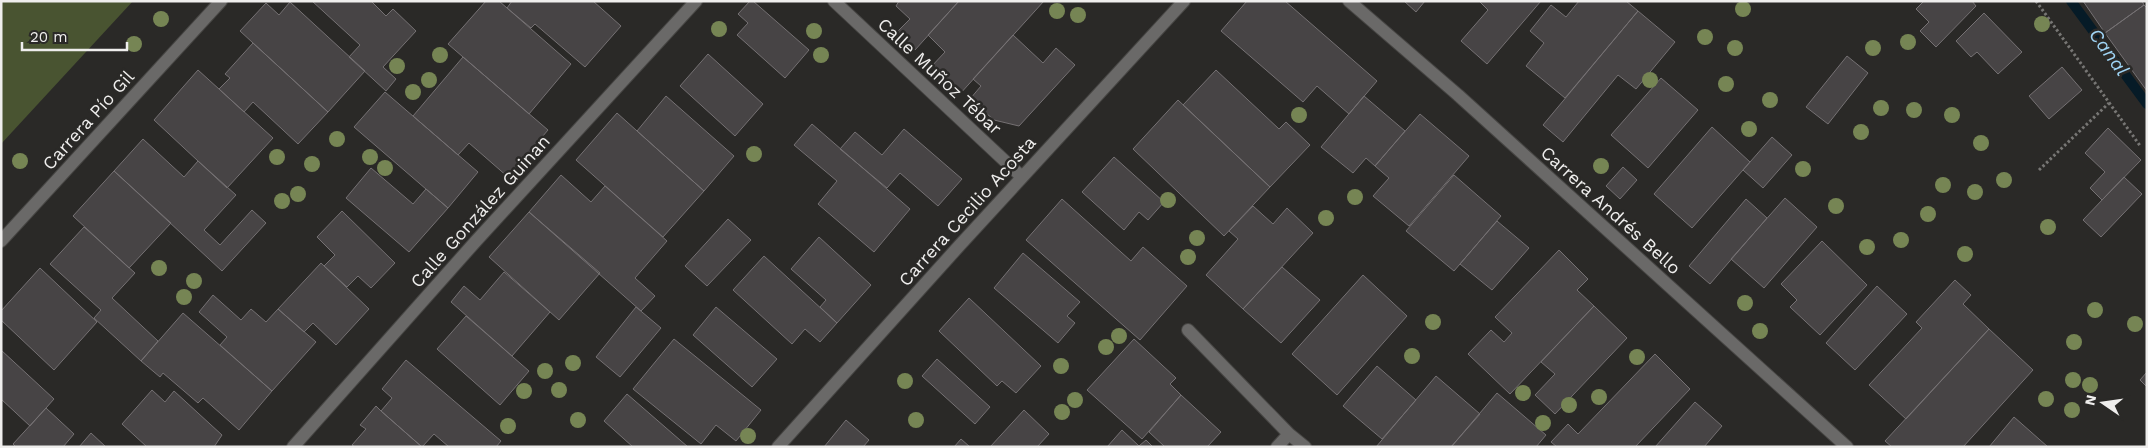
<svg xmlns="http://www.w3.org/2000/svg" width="2148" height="448" viewBox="0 0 2148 448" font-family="'Work Sans',sans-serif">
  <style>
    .green { fill: #495431 }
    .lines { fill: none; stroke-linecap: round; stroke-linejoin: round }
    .stream { stroke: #061b27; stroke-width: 10 }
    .building { fill: #474445; stroke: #757173 }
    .street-casing { stroke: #464543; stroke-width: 14 }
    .path { stroke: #777674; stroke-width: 3; stroke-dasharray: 2.5 2.5; stroke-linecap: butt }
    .street { stroke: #6a6968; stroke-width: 12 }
    .tree { fill: #768554 }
    .labels { text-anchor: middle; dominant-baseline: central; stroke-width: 5; stroke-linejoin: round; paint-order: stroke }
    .street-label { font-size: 18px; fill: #efeeed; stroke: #2a2927 }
    .water-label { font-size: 19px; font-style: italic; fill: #9fd4f5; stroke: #2a2927 }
  </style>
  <rect width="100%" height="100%" fill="#2a2927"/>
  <path class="green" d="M1,1H133L1,144Z"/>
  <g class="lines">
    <path class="stream" d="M2071,1L2147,104"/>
  </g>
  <path class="building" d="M312,1H371L386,16L393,9L416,31L383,67L396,79L386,91L349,57L360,45Z
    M486,1H499L571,64L529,114L448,44Z
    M512,1H593L621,26L585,67L535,24L531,28L507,8Z
    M750,1H753L809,50L785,78L737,35L748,23L738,14Z
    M899,1H959L915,50L896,33L910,19L896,6Z
    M959,1H1044L959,95L930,68L945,52L928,35Z
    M1247,1H1285L1377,81L1349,114L1317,86L1303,102L1221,31Z
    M1404,1H1425L1416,12Z
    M1479,1H1541L1487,64L1461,41L1488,10Z
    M1579,1H1626L1638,11L1565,98L1526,66L1544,43L1530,31L1551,5L1566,17Z
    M1924,1H1972L1976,6L1936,47L1920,31L1929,22L1916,9Z
    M2083,1H2142L2144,5L2105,33Z
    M290,2L365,71L328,112L240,31L266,3L279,15Z
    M2144,5L2147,8V91L2105,33Z
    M1638,11L1675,42L1636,89L1618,75L1563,142L1543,125Z
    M1984,13L2022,52L1998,74L1977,52L1971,57L1956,41Z
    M1013,35L1043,63L1056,48L1075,65L1019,126L994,120L970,99L981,86L973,79Z
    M253,43L328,112L298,144L253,102L244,112L219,89L230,78L225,74Z
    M708,54L763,104L735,136L680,86Z
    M1847,56L1868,73L1828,124L1806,107Z
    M463,57L548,130L508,177L469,143L458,155L413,116Z
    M2062,67L2082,90L2049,119L2029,96Z
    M198,70L273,138L227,188L154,120Z
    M1216,70L1279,129L1286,122L1310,145L1270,187L1183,105Z
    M1661,78L1698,110L1648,168L1611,135Z
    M385,92L478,172L448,208L354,127Z
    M666,96L734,156L704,191L637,131Z
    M1364,96L1405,131L1375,166L1366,158L1353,173L1321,147Z
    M1178,100L1270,187L1224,236L1133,149Z
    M617,113L704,191L663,237L576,160Z
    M1420,114L1469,156L1409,226L1373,196L1389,178L1375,166Z
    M812,124L910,209L874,252L818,204L837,181L794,145Z
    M1712,127L1750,162L1692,228L1654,194Z
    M2108,128L2141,160L2102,200L2090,188L2105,172L2085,153Z
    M904,129L962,179L938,206L900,173L887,188L840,149L855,132L882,155Z
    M1772,137L1792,155L1763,188L1743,170Z
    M143,139L184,177L198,161L236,195L204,230L220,245L252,210L266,223L222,271L114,171Z
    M1114,157L1164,202L1148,220L1139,212L1124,230L1082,192Z
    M1623,167L1637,180L1620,199L1606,186Z
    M371,168L413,204L426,189L448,208L409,252L346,198Z
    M114,171L171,223L129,268L73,216Z
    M561,175L591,202L605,186L667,241L635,278L655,296L641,311L529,212Z
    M1454,175L1501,216L1454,271L1406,231Z
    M2124,177L2142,194L2101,237L2083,220Z
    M1785,198L1817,227L1764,288L1731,259Z
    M1062,199L1131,261L1143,247L1187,286L1140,340L1026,240Z
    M1746,199L1767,218L1710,284L1689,266Z
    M1253,206L1273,224L1287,208L1313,233L1243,309L1206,275L1238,239L1229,231Z
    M342,211L395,263L371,288L358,276L347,287L324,266L335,255L317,237Z
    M529,212L600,273L559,320L489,257Z
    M728,219L751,240L707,286L685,266Z
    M1497,221L1529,248L1492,290L1460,264Z
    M84,227L135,273L112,298L158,341L141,361L94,318L101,310L50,264Z
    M819,237L871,285L837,323L820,307L826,300L791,269Z
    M1822,241L1867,285L1820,335L1790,307L1797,300L1781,284Z
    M1559,250L1588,279L1577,290L1594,306L1510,394L1468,354L1491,330L1504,342L1512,333L1495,317Z
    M1023,253L1080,302L1067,316L1075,323L1058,343L994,288Z
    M764,256L837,323L820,342L805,329L792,344L733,290Z
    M321,263L369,309L336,345L313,323L304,332L278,309Z
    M1282,267L1320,300L1281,343L1243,309Z
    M40,268L97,322L54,370L1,320V311Z
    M504,272L550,312L512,356L451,302L464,286L480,300Z
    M1363,275L1407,316L1337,395L1292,354Z
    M1955,280L1971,295L1963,304L1989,329L1906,419L1869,385L1922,328L1916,322Z
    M1877,286L1907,314L1855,370L1826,343Z
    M213,295L241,320L251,309L266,322L278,309L316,342L272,391L220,345L227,337L199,312Z
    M969,298L1041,366L1016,393L1002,381L997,386L939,331Z
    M1594,306L1627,338L1555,414L1535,395L1555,374L1541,362Z
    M636,307L661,328L620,377L596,357Z
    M716,307L777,359L752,387L693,335Z
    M183,313L272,391L239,430L203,398L198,403L163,373L160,377L141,361Z
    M466,316L529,371L500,405L437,349Z
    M1989,329L2033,370L1963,447H1892L1885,441Z
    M674,339L761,410L736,441L716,425L701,444L633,389Z
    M1134,339L1176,378L1170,384L1181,395L1142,439L1087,390Z
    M1,350L54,399L30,426L1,399Z
    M1655,354L1690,389L1635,447H1557L1551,442L1568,424L1578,434Z
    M937,359L990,407L975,424L922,376Z
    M406,360L501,441L496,447H449L434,434L422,447L381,411L392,398L382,389Z
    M1377,366L1416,400L1382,439L1343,406Z
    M2147,372V387L2140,380Z
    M1436,376L1480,414L1451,447H1376Z
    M152,390L165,402L174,391L222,435L214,447H147L122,424Z
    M1497,393L1546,435L1536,447H1451Z
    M627,394L688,447H633L604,421Z
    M1181,395L1221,432L1207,447H1165L1149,432Z
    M1695,402L1722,426L1704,447H1655Z
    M376,406L381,411L422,447H355L352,445L366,429L360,425Z
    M46,408L74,434L63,447H16L13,444Z
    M1024,410L1049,434L1037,447H990Z
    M2014,417L2048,447H1989Z
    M846,420L869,440L863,447H824Z
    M1122,430L1139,446L1146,440L1153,447H1107Z
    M91,433L106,447H79Z
    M961,439L970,447H954Z"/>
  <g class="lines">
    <g class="street-casing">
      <path id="street" d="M834,1L1022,177
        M1349,1L1458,95L1847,447
        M1,241L221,1
        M1188,330L1289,434L1305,447
        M293,447L476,241L696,1
        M778,447L959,246L1184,1
        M1277,447L1289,434"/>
    </g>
    <path class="path" d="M2036,1L2141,147
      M2039,170L2109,103"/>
    <use href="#street" class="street"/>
  </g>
  <g class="tree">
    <circle cx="1743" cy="9" r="8"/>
    <circle cx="1057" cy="11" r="8"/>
    <circle cx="1078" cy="15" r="8"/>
    <circle cx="161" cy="19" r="8"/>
    <circle cx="2042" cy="24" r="8"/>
    <circle cx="719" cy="29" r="8"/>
    <circle cx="814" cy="31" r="8"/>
    <circle cx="1705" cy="37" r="8"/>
    <circle cx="1908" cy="42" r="8"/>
    <circle cx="134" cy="44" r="8"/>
    <circle cx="1735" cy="48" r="8"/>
    <circle cx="1873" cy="48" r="8"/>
    <circle cx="440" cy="55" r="8"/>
    <circle cx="821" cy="55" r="8"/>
    <circle cx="397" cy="66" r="8"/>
    <circle cx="429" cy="80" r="8"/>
    <circle cx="1650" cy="80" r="8"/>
    <circle cx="1726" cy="84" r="8"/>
    <circle cx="413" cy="92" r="8"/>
    <circle cx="1770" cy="100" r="8"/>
    <circle cx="1881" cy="108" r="8"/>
    <circle cx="1914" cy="110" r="8"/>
    <circle cx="1299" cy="115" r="8"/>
    <circle cx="1952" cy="115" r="8"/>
    <circle cx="1749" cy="129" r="8"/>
    <circle cx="1861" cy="132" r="8"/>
    <circle cx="337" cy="139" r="8"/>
    <circle cx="1981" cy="143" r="8"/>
    <circle cx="754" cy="154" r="8"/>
    <circle cx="277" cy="157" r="8"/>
    <circle cx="370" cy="157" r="8"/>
    <circle cx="20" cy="161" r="8"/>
    <circle cx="312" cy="164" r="8"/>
    <circle cx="1601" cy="166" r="8"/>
    <circle cx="385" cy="168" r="8"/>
    <circle cx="1803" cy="169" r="8"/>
    <circle cx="2004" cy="180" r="8"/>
    <circle cx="1943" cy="185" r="8"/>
    <circle cx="1975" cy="192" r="8"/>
    <circle cx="298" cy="194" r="8"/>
    <circle cx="1355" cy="197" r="8"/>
    <circle cx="1168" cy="200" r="8"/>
    <circle cx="282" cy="201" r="8"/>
    <circle cx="1836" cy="206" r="8"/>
    <circle cx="1928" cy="214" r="8"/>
    <circle cx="1326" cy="218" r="8"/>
    <circle cx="2048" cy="227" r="8"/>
    <circle cx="1197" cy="238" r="8"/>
    <circle cx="1901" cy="240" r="8"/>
    <circle cx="1867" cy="247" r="8"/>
    <circle cx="1965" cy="254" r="8"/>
    <circle cx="1188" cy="257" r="8"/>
    <circle cx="159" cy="268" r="8"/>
    <circle cx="194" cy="281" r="8"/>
    <circle cx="184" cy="297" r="8"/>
    <circle cx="1745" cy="303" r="8"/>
    <circle cx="2095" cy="310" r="8"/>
    <circle cx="1433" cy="322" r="8"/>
    <circle cx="2135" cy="324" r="8"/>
    <circle cx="1760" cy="331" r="8"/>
    <circle cx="1119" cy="336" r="8"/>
    <circle cx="2074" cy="342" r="8"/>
    <circle cx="1106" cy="347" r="8"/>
    <circle cx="1412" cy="356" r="8"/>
    <circle cx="1637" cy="357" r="8"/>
    <circle cx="573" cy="363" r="8"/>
    <circle cx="1061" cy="366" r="8"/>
    <circle cx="545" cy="371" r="8"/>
    <circle cx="2073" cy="380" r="8"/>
    <circle cx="905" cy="381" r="8"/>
    <circle cx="2090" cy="385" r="8"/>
    <circle cx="559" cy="390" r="8"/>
    <circle cx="524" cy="391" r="8"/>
    <circle cx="1523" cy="393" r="8"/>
    <circle cx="1599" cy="397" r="8"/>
    <circle cx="2046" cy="399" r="8"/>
    <circle cx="1075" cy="400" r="8"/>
    <circle cx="1569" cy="405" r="8"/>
    <circle cx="2072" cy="410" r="8"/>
    <circle cx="1062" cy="412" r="8"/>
    <circle cx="578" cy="420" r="8"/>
    <circle cx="916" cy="420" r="8"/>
    <circle cx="1543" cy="423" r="8"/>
    <circle cx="508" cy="426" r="8"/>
    <circle cx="748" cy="436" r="8"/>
  </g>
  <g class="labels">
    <g class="street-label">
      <text transform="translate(940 76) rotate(43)">Calle Muñoz Tébar</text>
      <text transform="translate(88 120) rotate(-48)">Carrera Pío Gil</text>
      <text transform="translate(1611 210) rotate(42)">Carrera Andrés Bello</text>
      <text transform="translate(480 211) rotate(-48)">Calle González Guinan</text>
      <text transform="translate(967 211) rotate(-48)">Carrera Cecilio Acosta</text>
    </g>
    <g class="water-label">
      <text transform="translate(2109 52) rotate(54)">Canal</text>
    </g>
  </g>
  <rect width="2148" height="448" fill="none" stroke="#efeeed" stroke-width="5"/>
  <g transform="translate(2103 403) rotate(283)" stroke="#2a2927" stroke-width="4" paint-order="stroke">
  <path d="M0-4L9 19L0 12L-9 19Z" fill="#efeeed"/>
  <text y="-8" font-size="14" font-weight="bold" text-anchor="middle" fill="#efeeed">N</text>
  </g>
  <path d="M22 42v8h105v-8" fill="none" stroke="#efeeed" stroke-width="2.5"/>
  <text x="30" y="42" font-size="15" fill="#efeeed" stroke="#2a2927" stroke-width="4" paint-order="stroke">20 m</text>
</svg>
